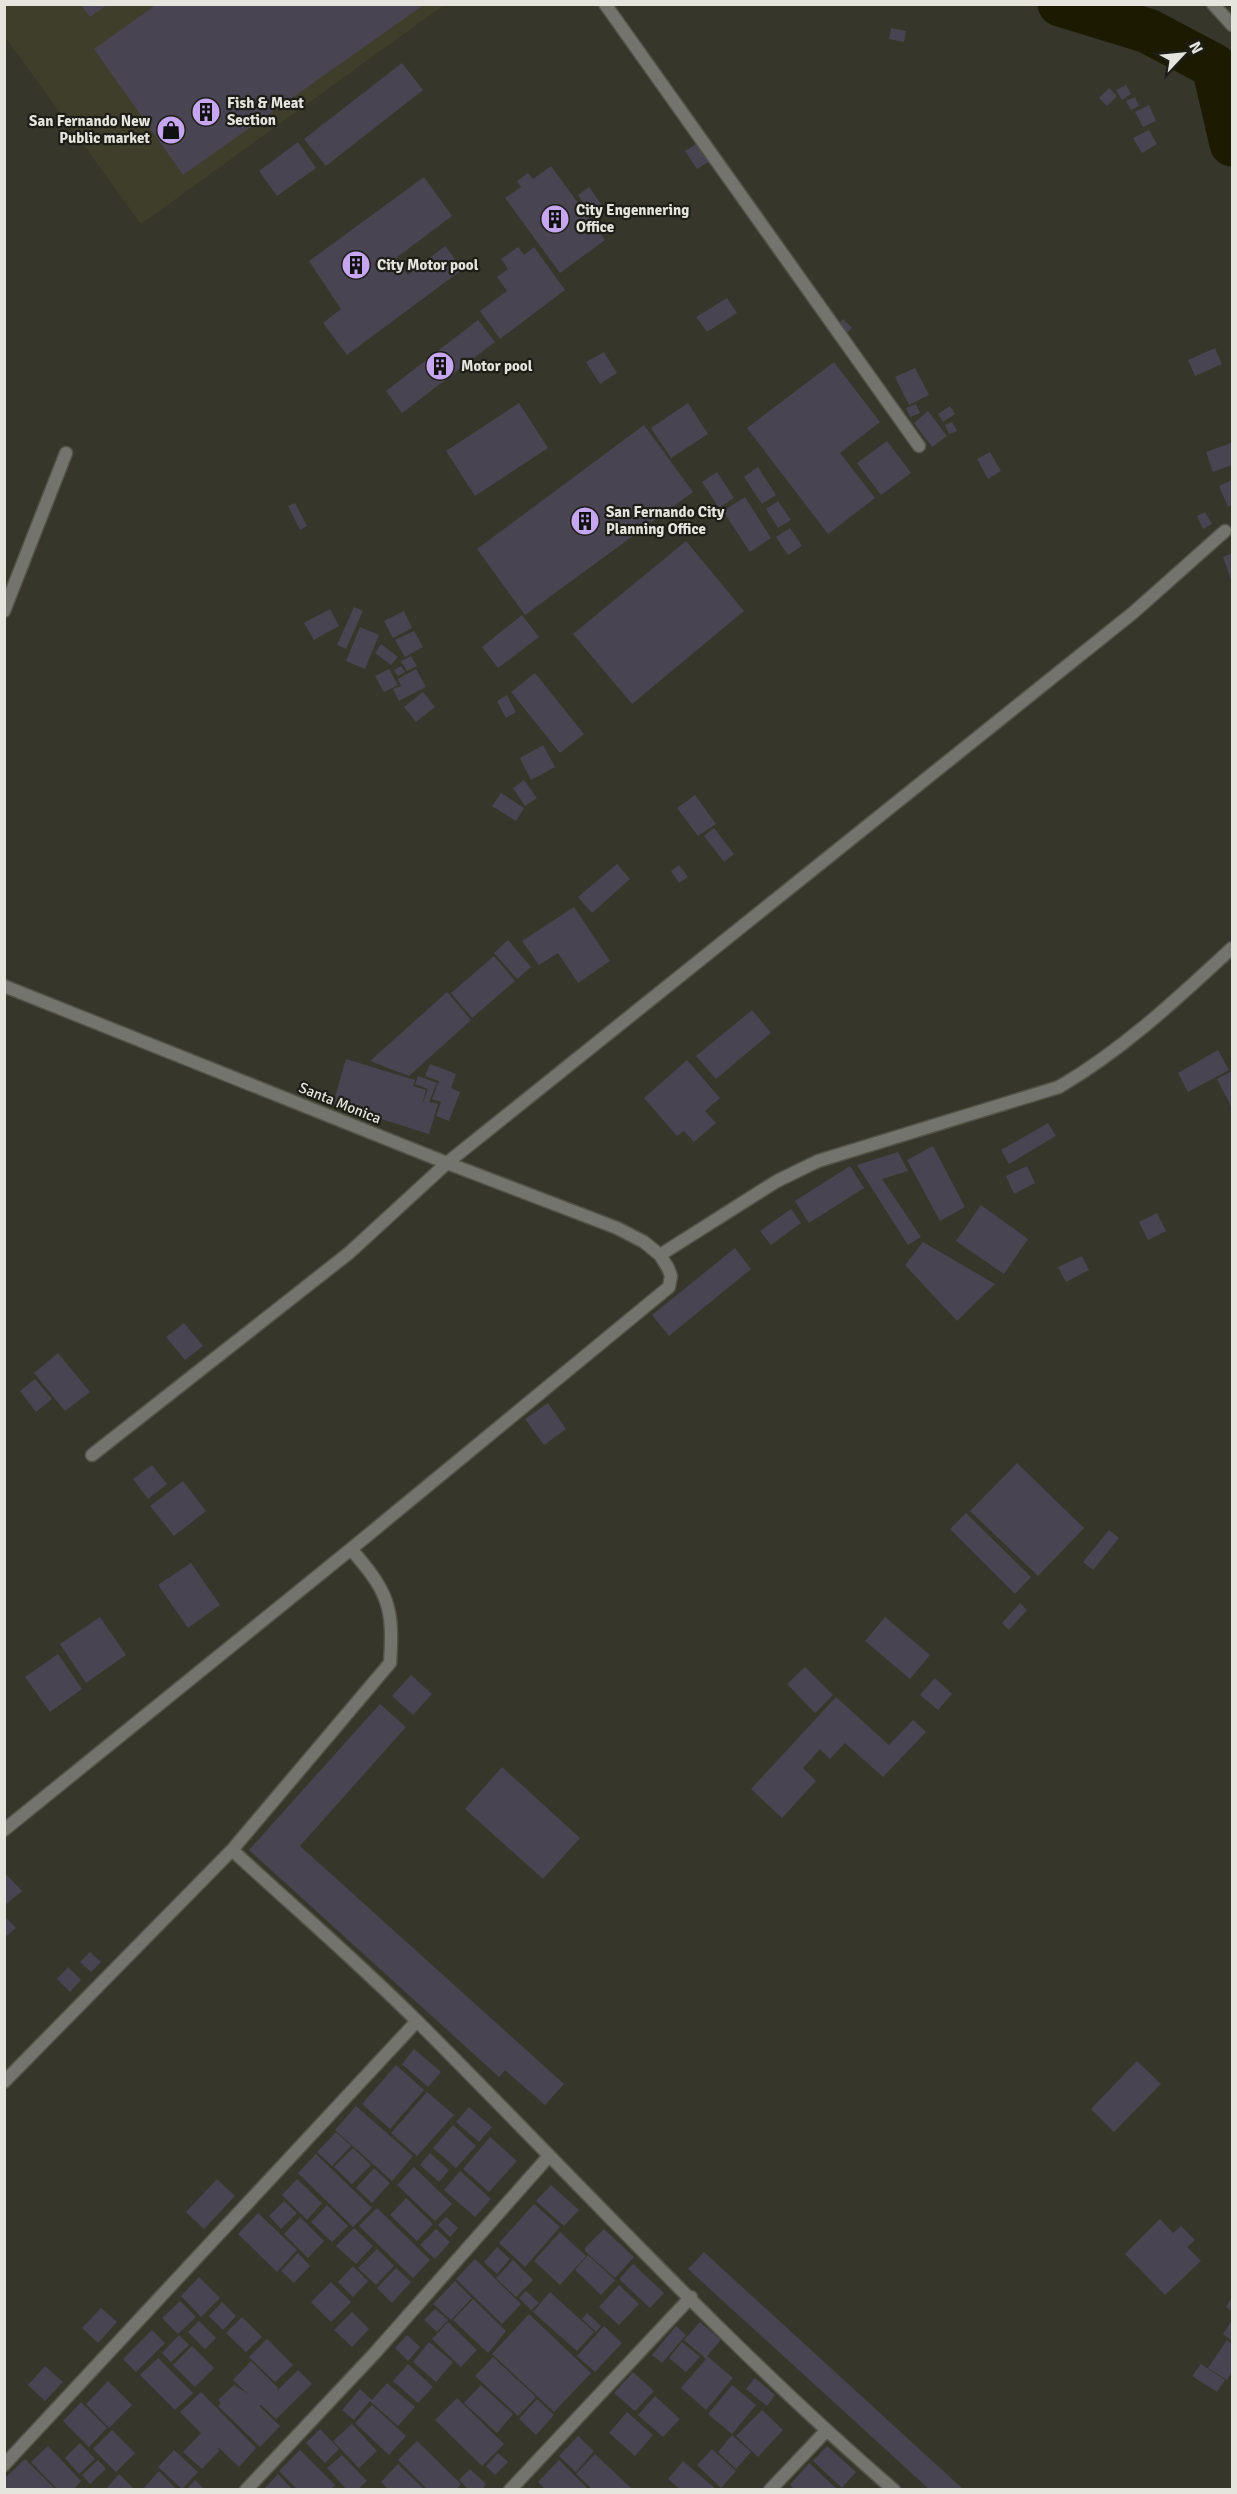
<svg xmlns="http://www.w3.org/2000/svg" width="1237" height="2494" viewBox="0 0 1237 2494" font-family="Signika,sans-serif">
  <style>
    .built { fill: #3e3e2a }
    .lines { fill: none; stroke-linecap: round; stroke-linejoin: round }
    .river { stroke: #1c1b02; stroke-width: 45 }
    .building { fill: #494451 }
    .street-casing { stroke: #525347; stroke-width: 15 }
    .street { stroke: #74746e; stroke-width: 12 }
    .labels { text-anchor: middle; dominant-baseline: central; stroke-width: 4.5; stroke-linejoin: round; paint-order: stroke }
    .poi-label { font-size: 15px; font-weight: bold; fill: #e5e5dd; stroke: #1d1e18; text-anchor: start }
    .street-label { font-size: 15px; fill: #e5e5dd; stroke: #1d1e18 }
  </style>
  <rect width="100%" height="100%" fill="#36372a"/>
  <path class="built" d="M4,5H444L141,224L5,37Z"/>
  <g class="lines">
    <path class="river" d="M1060,4L1148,31L1214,66L1232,144"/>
  </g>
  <path class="building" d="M157,4H425L183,175L94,49Z
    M81,5H107L90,17Z
    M891,28L906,31L904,42L889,39Z
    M402,63L423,90L326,166L304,139Z
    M1126,85L1131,94L1122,100L1116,90Z
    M1109,88L1117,96L1107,106L1099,98Z
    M1135,97L1139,106L1131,110L1126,101Z
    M1149,105L1156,121L1143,127L1135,112Z
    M1149,130L1157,144L1142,153L1133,138Z
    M298,142L316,168L277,196L259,171Z
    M698,143L710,161L697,169L685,151Z
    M551,166L605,240L560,273L505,198L521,187L517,181L528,173L533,179Z
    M424,177L452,216L396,258L408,275L445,246L463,269L347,355L323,323L341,309L309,261Z
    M589,187L604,208L592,216L578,195Z
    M518,247L524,255L534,247L565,290L500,339L480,311L507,291L497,277L508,269L501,259Z
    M727,298L737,313L707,332L696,317Z
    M843,319L852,328L846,334L838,324Z
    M478,320L495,342L402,413L386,391Z
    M1215,348L1222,364L1195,376L1188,360Z
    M604,352L617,373L600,384L586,362Z
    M834,362L880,422L840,453L875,498L828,534L747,428Z
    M915,368L929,395L909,405L895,377Z
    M519,403L548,448L475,496L446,451Z
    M688,403L708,434L671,458L651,428Z
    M916,404L920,413L910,417L906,408Z
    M950,406L955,414L943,422L938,414Z
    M928,411L947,436L932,447L914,423Z
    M952,422L957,431L949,434L945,425Z
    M644,425L693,492L525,615L477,549Z
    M887,441L911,473L881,495L857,463Z
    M1231,443L1232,465L1213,472L1206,452Z
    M990,452L1001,471L988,479L977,459Z
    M758,467L776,495L762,504L744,477Z
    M717,472L734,498L719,508L702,482Z
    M1232,480V505L1228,507L1219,486Z
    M745,497L771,538L750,552L723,511Z
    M778,501L791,520L778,528L766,509Z
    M295,503L307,526L300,530L288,506Z
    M1205,512L1212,524L1203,529L1197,516Z
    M790,528L802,546L788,555L776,537Z
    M686,541L744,611L632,704L573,634Z
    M1232,553V582L1223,557Z
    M354,607L363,611L346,649L337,645Z
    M330,609L339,626L314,640L304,623Z
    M404,611L412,628L393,638L384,621Z
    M522,615L539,637L498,668L482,647Z
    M360,627L379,635L365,669L346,661Z
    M414,631L423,647L405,657L395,640Z
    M381,644L398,657L391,665L375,653Z
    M411,656L417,666L407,671L401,661Z
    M401,666L405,672L398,676L394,670Z
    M389,669L398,685L384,692L375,676Z
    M416,669L426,687L399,701L393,689L401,686L398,679Z
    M535,673L584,734L560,753L511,692Z
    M423,692L435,707L416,722L404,707Z
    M507,695L516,712L506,718L497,701Z
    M543,745L555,767L531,780L520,758Z
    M524,780L537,798L525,806L513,788Z
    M501,793L524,808L516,821L492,806Z
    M695,795L716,824L698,836L677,808Z
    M714,828L734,854L724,862L704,836Z
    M617,864L630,879L592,913L578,897Z
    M679,865L688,877L679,883L671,871Z
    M574,907L610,961L578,983L558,953L539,965L522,941Z
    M508,940L531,967L517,979L494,953Z
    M494,956L515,981L472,1018L451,993Z
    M447,992L471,1020L409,1076L370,1061Z
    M752,1010L771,1033L716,1079L696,1056Z
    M1218,1050L1229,1070L1188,1092L1178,1073Z
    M346,1059L415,1080L413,1086L426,1090L422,1105L428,1089L415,1084L418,1076L437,1083L429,1102L438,1104L429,1134L333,1104Z
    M687,1060L720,1098L705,1111L716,1123L694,1142L684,1131L677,1136L644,1098Z
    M430,1064L456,1074L451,1088L460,1092L449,1121L436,1116L441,1102L432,1099L439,1081L425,1076Z
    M1232,1071V1108L1217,1079Z
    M1048,1123L1056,1136L1009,1164L1001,1150Z
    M933,1146L965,1207L940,1221L907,1160Z
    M898,1152L908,1171L882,1179L921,1237L908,1245L857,1165Z
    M850,1166L864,1188L809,1223L795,1201Z
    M1027,1166L1035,1183L1014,1194L1006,1176Z
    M981,1205L1028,1239L1004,1274L956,1241Z
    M791,1209L801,1223L771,1245L760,1231Z
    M1157,1213L1166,1231L1148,1240L1139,1222Z
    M923,1242L995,1284L957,1321L905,1265Z
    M735,1248L751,1269L669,1336L652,1315Z
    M1082,1256L1089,1270L1066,1282L1058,1267Z
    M184,1323L203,1346L185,1360L166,1337Z
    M58,1353L90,1392L65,1411L34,1373Z
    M35,1379L52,1399L36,1412L20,1391Z
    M548,1403L566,1429L544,1445L525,1419Z
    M1017,1463L1084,1528L1038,1576L970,1511Z
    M152,1465L167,1484L148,1499L133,1479Z
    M183,1481L206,1511L174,1536L150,1506Z
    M966,1513L1031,1577L1015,1594L950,1529Z
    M1109,1530L1119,1538L1093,1570L1083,1562Z
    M191,1563L220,1605L188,1628L158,1585Z
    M1020,1603L1027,1610L1009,1630L1002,1623Z
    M100,1617L126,1655L86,1683L60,1644Z
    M885,1617L930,1655L910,1679L865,1641Z
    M58,1654L82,1689L50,1712L25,1677Z
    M805,1667L833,1695L815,1713L787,1684Z
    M411,1675L432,1694L413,1715L392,1696Z
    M935,1678L952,1694L938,1710L920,1695Z
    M836,1697L889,1745L913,1720L926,1732L883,1777L845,1743L830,1759L820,1749L803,1768L816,1781L782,1818L751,1789Z
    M380,1704L406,1727L300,1846L564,2084L545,2105L505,2070L499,2077L249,1850Z
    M502,1767L580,1838L543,1879L465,1809Z
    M4,1872L22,1891L4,1906Z
    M4,1916L16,1928L4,1938Z
    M90,1952L101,1962L91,1972L80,1962Z
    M68,1967L81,1980L70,1992L57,1979Z
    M414,2049L441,2072L428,2087L402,2064Z
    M1137,2061L1161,2084L1114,2132L1091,2109Z
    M396,2065L424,2090L390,2129L362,2104Z
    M427,2092L454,2115L417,2156L391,2133Z
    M356,2106L413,2156L392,2181L335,2130Z
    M469,2107L492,2127L479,2142L456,2122Z
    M453,2125L476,2146L456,2168L433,2148Z
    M336,2132L351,2146L332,2166L317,2152Z
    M490,2137L517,2161L489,2192L463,2169Z
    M353,2148L371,2165L352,2184L334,2167Z
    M430,2153L449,2170L439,2182L420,2165Z
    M316,2154L372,2208L353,2227L298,2173Z
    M414,2167L452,2204L435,2221L397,2185Z
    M374,2168L390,2183L372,2203L356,2188Z
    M460,2171L491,2199L475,2217L444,2190Z
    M217,2179L235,2196L204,2229L186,2212Z
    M297,2179L322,2203L307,2220L282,2195Z
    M551,2185L579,2210L564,2226L536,2201Z
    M406,2198L433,2224L417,2241L390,2215Z
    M284,2201L297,2213L281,2229L269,2216Z
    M534,2204L560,2227L525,2267L499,2243Z
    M327,2205L348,2226L332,2242L311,2222Z
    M377,2208L430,2260L413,2278L359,2226Z
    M258,2213L297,2250L277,2272L238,2234Z
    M300,2217L324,2241L308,2258L284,2234Z
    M446,2217L458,2228L450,2237L438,2225Z
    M1160,2219L1173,2233L1181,2226L1195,2240L1187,2247L1201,2261L1165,2295L1125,2254Z
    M354,2228L373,2246L356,2264L336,2246Z
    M436,2229L450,2242L435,2259L420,2245Z
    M604,2229L634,2257L615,2278L585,2251V2248Z
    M560,2232L586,2256L560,2285L534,2261Z
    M497,2247L510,2259L497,2274L484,2262Z
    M377,2249L394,2266L376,2285L358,2268Z
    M704,2252L964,2490H930L688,2269Z
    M298,2253L310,2266L294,2283L281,2271Z
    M588,2255L615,2280L601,2295L575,2270Z
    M475,2259L521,2304L502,2324L456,2279Z
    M513,2260L533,2280L516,2297L496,2278Z
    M633,2264L664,2293L650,2308L619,2279Z
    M353,2266L368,2281L353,2297L338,2282Z
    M396,2268L411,2282L392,2303L377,2288Z
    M199,2277L220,2298L201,2317L181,2296Z
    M455,2281L472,2298L451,2320L433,2304Z
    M331,2282L351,2302L331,2322L311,2302Z
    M619,2285L639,2304L619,2325L599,2307Z
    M526,2291L539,2303L531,2310L519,2298Z
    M550,2292L594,2332L577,2351L533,2312Z
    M1232,2297V2311L1226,2307Z
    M473,2299L506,2331L488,2353L453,2320Z
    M180,2301L196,2317L178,2334L162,2318Z
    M222,2302L236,2316L223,2330L209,2316Z
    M101,2308L117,2322L98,2343L82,2328Z
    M435,2309L448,2320L437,2332L424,2320Z
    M352,2312L369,2329L352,2347L334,2330Z
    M587,2313L601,2326L596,2332L582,2319Z
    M529,2314L591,2373L554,2412L492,2354Z
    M242,2317L262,2337L246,2352L226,2333Z
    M1232,2320V2341L1223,2334Z
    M199,2321L216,2338L205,2349L188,2332Z
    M448,2322L477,2350L461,2367L432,2339Z
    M700,2322L721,2340L707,2356L733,2378L706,2410L681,2388L706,2359L684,2340Z
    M604,2326L622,2343L595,2372L577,2356Z
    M676,2326L686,2335L662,2363L652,2355Z
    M152,2330L165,2343L136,2372L123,2359Z
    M179,2335L189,2345L171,2362L162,2353Z
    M407,2335L420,2347L408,2361L395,2348Z
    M267,2339L293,2365L275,2382L249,2357Z
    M1227,2340L1232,2344V2371L1227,2380L1208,2368Z
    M429,2342L453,2362L436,2382L413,2362Z
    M682,2342L700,2357L686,2372L669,2358Z
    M192,2346L214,2368L195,2387L173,2365Z
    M493,2357L536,2397L518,2416L475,2376Z
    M158,2358L193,2393L175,2410L140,2375Z
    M251,2361L278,2388L277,2391L298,2370L312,2384L276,2419L261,2405L259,2406L280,2426L260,2447L218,2406L221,2403L218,2400L234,2385L248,2394L233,2380Z
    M408,2364L433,2387L418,2403L393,2381Z
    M1201,2364L1225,2380L1217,2392L1192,2376Z
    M45,2366L63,2382L45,2401L28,2385Z
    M633,2372L654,2391L635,2411L614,2393Z
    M755,2378L775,2395L767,2406L746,2389Z
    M108,2381L132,2405L109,2428L86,2404Z
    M387,2383L415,2407L398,2426L370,2401L354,2420L342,2410L360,2389L372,2400Z
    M481,2385L513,2414L497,2433L464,2403Z
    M732,2385L756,2405L732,2434L708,2414Z
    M201,2392L256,2448L239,2467L218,2447L219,2451L202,2469L183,2452L201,2433L180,2412Z
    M655,2396L680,2419L663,2437L638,2415Z
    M457,2398L504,2444L482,2466L435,2420Z
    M537,2399L554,2415L536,2435L519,2419Z
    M81,2402L107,2428L89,2447L63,2421Z
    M372,2405L406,2436L389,2455L355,2423Z
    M762,2410L783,2430L758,2457L736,2436Z
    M627,2412L653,2435L635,2456L609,2433Z
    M352,2424L377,2451L359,2468L333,2441Z
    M320,2429L339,2449L325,2463L306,2443Z
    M112,2430L135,2453L116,2472L93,2449Z
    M732,2435L751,2452L736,2469L718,2452Z
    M578,2436L594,2451L576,2472L559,2456Z
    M417,2441L461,2484L456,2490H428L398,2460Z
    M80,2443L95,2459L79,2474L65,2458Z
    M48,2446L81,2481L73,2490H58L31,2462Z
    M827,2446L856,2472L842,2488L813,2461Z
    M712,2449L736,2471L721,2488L697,2465Z
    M174,2450L198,2472L182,2489L158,2467Z
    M300,2450L335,2485L330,2490H298L279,2471Z
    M498,2453L508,2462L495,2475L486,2466Z
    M595,2454L631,2488L629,2490H593L576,2474Z
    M342,2455L367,2481L357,2490H347L327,2468Z
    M25,2459L56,2490H8L4,2486V2479Z
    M98,2460L106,2469L90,2484L82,2475Z
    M559,2460L589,2490H546L538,2482Z
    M683,2461L717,2490H681L668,2479Z
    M809,2463L838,2490H795L790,2485Z
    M398,2464L425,2490H389L381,2482Z
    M470,2469L486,2484L482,2490H469L459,2480Z
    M159,2471L177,2490H142Z
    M119,2474L135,2490H105Z
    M278,2474L293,2490H263Z
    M195,2480L205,2490H186Z"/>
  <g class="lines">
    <g class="street-casing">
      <path id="street" d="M605,4L919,446
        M1213,4L1232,25
        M4,611L66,453
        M4,986L447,1163L617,1228L644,1242L660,1255L668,1268L671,1276L669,1287L351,1549L4,1830
        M660,1255L777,1181L818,1161L1059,1087C1124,1049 1178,998 1232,948
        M92,1455L349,1253L447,1163L1134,612L1225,531
        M232,1850C295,1908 359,1963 419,2023C575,2179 726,2345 894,2490
        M4,2082L232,1850L390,1663C394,1606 388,1592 351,1549
        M4,2465L417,2021
        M246,2490L374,2354L549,2156
        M510,2490L691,2297
        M770,2490L826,2431"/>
    </g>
    <use href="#street" class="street"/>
  </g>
  <defs>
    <g id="building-disc" transform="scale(1.5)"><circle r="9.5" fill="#c6a6f0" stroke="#1d1e18"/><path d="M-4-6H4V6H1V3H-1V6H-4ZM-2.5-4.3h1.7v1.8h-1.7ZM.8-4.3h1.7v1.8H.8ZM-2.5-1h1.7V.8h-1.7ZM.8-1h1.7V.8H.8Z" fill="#111"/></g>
    <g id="shop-disc" transform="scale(1.5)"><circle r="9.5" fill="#c6a6f0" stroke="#1d1e18"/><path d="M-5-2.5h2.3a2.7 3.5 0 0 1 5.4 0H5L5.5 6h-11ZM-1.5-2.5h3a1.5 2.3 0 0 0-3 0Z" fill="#111"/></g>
  </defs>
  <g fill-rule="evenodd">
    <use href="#building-disc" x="206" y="112"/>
    <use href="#shop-disc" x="171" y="130"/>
    <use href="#building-disc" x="555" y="219"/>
    <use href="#building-disc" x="356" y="265"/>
    <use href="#building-disc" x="440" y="366"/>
    <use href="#building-disc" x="585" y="521"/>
  </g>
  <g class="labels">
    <g class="poi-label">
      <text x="227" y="103">Fish &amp; Meat<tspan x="227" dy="17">Section</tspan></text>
      <text x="150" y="121" text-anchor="end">San Fernando New<tspan x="150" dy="17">Public market</tspan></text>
      <text x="576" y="210">City Engennering<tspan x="576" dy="17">Office</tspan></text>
      <text x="377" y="265">City Motor pool</text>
      <text x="461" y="366">Motor pool</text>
      <text x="606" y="512">San Fernando City<tspan x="606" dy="17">Planning Office</tspan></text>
    </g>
    <g class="street-label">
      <text transform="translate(340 1103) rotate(22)">Santa Monica</text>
    </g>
  </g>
  <rect width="1237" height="2494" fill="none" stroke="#e5e5dd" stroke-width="12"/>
  <g transform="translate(1183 54) rotate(64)" stroke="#1d1e18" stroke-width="4.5" paint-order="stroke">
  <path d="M0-4.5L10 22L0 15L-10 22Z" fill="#e5e5dd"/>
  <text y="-9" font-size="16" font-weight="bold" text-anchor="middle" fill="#e5e5dd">N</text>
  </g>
</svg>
